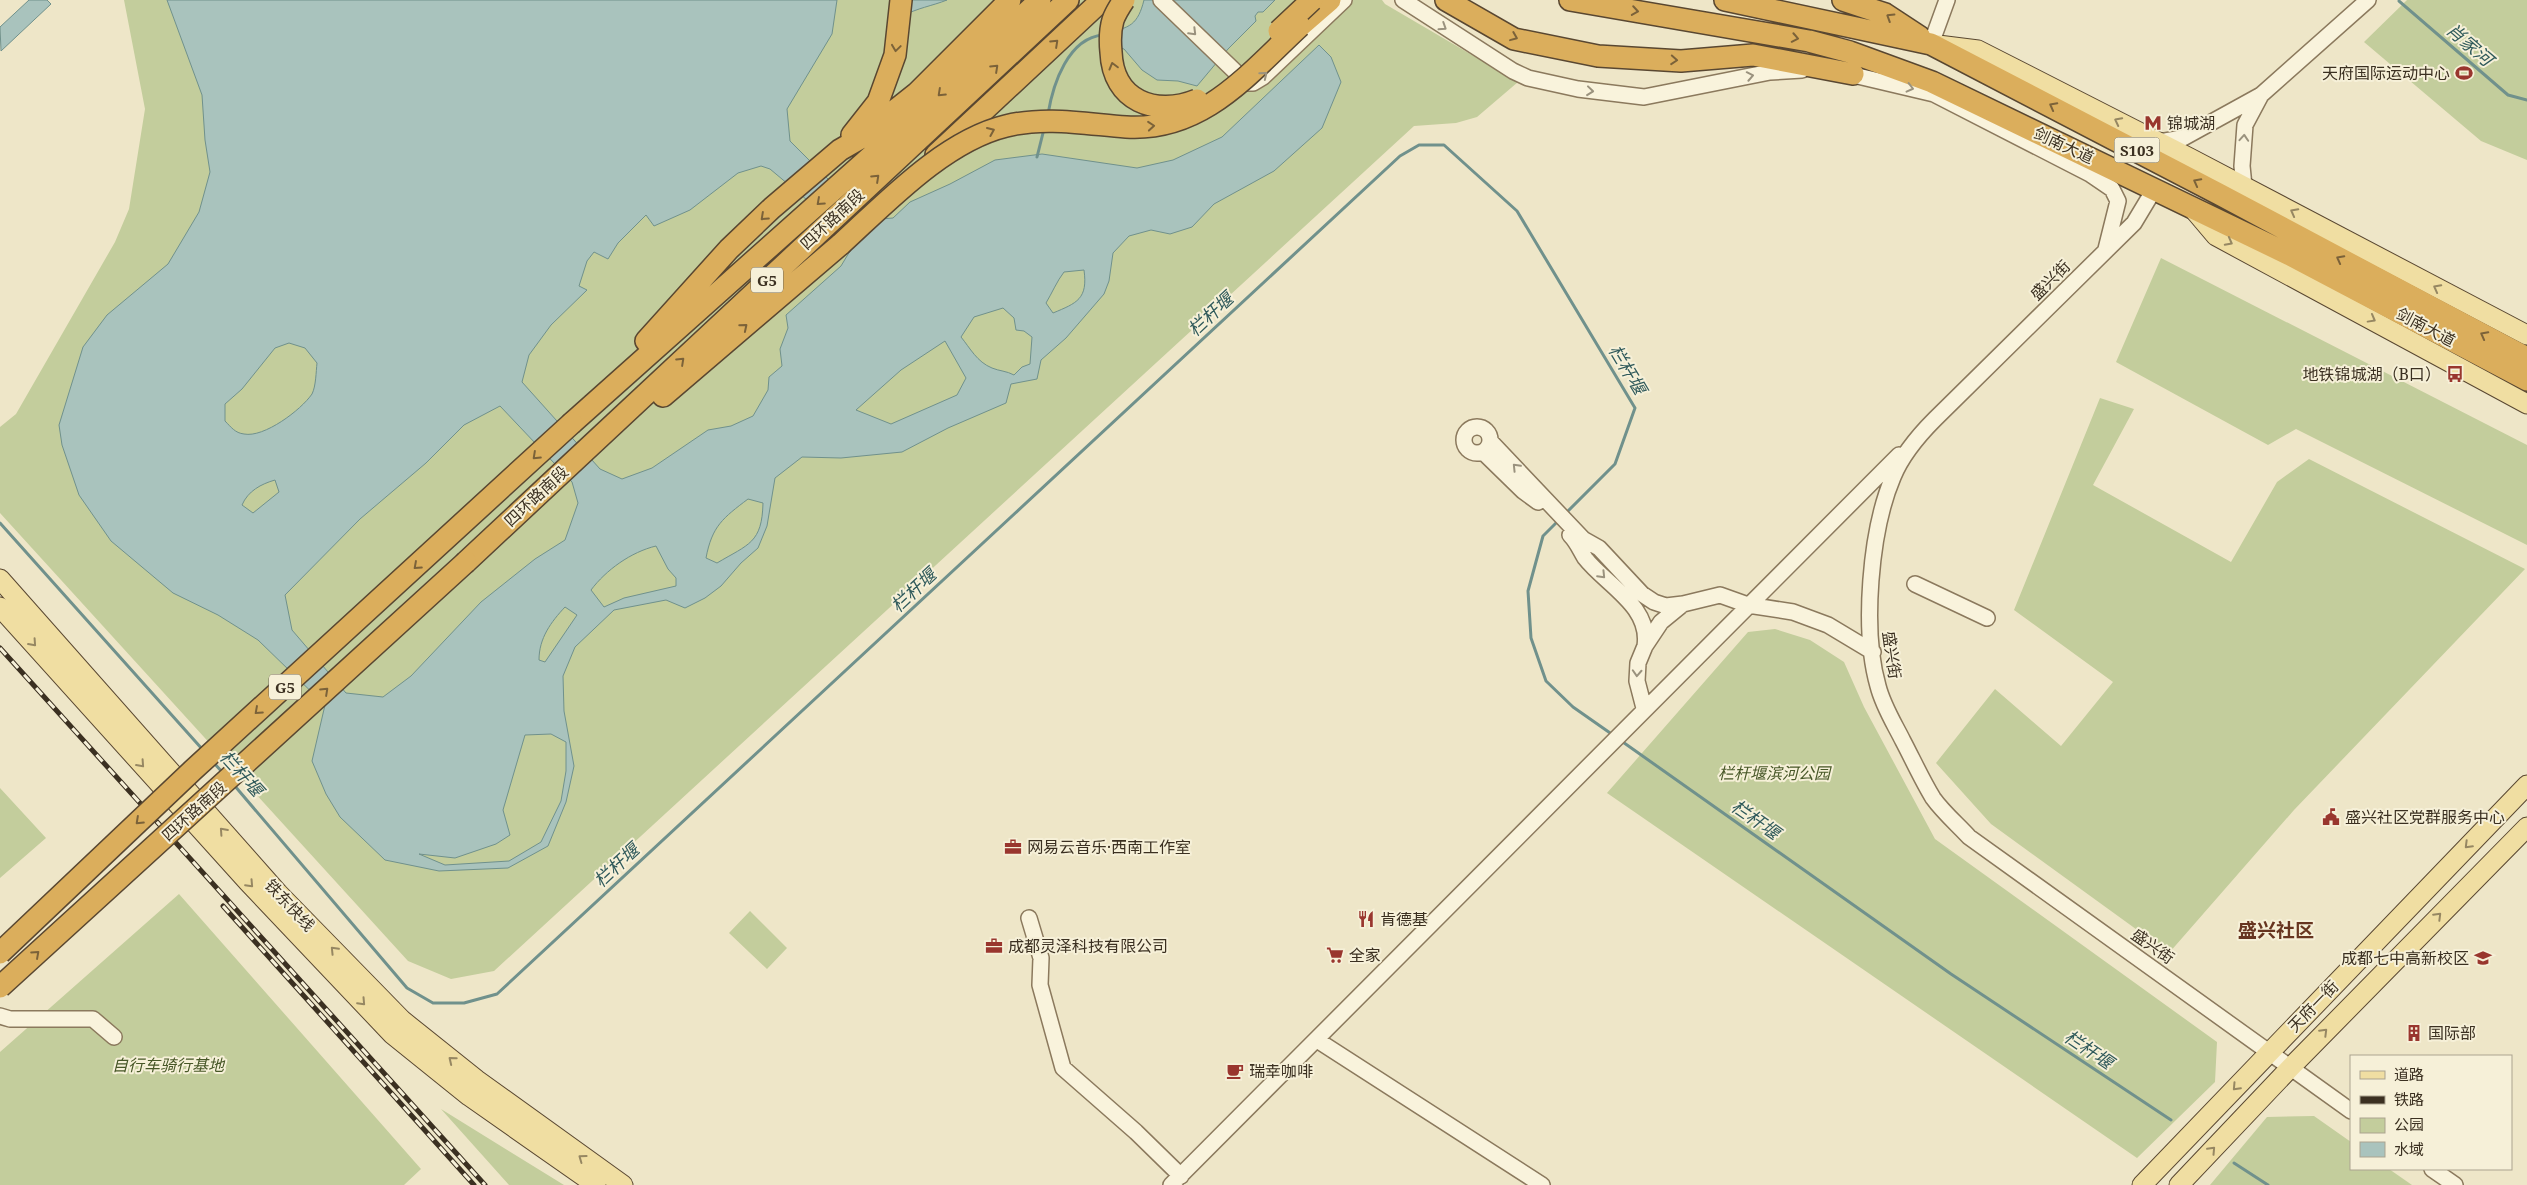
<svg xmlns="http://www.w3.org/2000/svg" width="2527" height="1185" viewBox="0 0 2527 1185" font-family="'Noto Serif','Noto Sans SC',serif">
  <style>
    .green { fill: #c3cd9c }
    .water { fill: #a9c3bd; stroke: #70918c; fill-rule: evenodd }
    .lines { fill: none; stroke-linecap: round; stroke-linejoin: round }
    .stream { stroke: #70918c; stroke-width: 3 }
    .minor-casing { stroke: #8b795d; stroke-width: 18 }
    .major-casing { stroke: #594731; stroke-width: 21 }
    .highway-casing { stroke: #594731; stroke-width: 24 }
    .minor { stroke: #f9f3dc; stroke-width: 15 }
    .major { stroke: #f0dea2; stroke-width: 19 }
    .highway { stroke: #dbae5c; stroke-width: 21 }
    .rail-casing { stroke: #3b3021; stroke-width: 5 }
    .rail { stroke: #f6f0d8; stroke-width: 3; stroke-dasharray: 9; stroke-linecap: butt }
    .highway-bridge-casing { stroke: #594731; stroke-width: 24; stroke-linecap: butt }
    .highway-bridge { stroke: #dbae5c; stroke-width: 21 }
    .oneway { stroke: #7b6239 }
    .oneway2 { stroke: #9a927e }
    .oneway3 { stroke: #968762 }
    .labels { text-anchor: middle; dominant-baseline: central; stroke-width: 4; stroke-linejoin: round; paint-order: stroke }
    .shield { fill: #f6f0d8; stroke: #736a58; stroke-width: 1 }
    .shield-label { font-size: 15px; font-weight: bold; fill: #3b3021 }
    .poi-label { font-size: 16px; fill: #3b3021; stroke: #f6f0d8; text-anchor: start }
    .street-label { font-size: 16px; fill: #3b3021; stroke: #f6f0d8 }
    .park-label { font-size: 16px; font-style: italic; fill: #475727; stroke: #f6f0d8 }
    .water-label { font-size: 18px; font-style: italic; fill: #305a5b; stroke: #f6f0d8 }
    .quarter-label { font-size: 19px; font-weight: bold; fill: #673520; stroke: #f6f0d8 }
  </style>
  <rect width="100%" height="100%" fill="#eee6c8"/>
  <path class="green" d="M124,0H1382L1385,4L1518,82L1477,117L1456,123L1414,126L494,971L451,979L408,961L0,513V427L16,414L115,242L129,209L145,109Z
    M2407,0H2527V160L2481,141L2364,42Z
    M2161,258L2527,445V545L2296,429L2268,445L2116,362Z
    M2100,398L2134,409L2093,485L2231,562L2277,482L2309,459L2525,569L2294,810L2169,953L1991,824L1936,763L1995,689L2061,746L2113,682L2014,610Z
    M1775,629L1810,640L1844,662L1864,707L1935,839L2217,1042L2215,1082L2137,1158L1607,793L1748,632Z
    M0,788L46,838L0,878Z
    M179,894L421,1169L404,1185H0V1052Z
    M750,911L787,948L767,969L729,933Z
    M441,1109L564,1185H509Z
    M2314,1116L2351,1142V1169H2389L2412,1185H2210L2267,1117Z"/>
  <path class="water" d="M29,0H47L51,4L1,51L0,27Z
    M167,0H837L832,34L787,109L790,141L869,220L893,218L910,202L950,184L995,160L1042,154L1137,168L1173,160L1222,137L1319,45L1331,57L1341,82L1322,128L1274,171L1214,204L1192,227L1170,234L1151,230L1129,236L1113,253L1109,281L1104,294L1066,338L1041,360L1037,379L1011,384L1006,403L948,428L902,452L841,458L802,457L775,478L767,526L758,548L741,563L721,586L705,598L685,608L666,600L614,610L575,647L563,676L564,711L574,766L566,802L548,846L508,868L439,871L385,860L340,817L326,794L312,761L325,705L258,640L218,615L173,593L111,541L79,495L62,445L59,425L83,347L107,315L168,264L199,212L210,172L205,140L202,95ZM761,166L770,169L850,236V251L841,266L786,315L788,328L780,349L782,366L769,377L768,390L753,416L731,426L708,430L652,468L622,479L600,469L522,382L529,355L551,325L587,290L579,286L587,261L594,252L608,259L618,243L646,215L654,226L690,210L738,173ZM1084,270C1088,299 1077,303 1053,313L1046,303C1052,293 1057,281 1064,272ZM1003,308L1014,318L1016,330L1024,331L1032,337L1030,364L1022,367L1014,375C1007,371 999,371 992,368C977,362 970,348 961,337L974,317ZM945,341L966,378L957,395L891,424L856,410L901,370ZM289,343L305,348L317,363C316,372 316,386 312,394C301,410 264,438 244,434C235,433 231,427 225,421V404L242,389L275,348ZM500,406L572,482L578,503L565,540L535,559L481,602L411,676L383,697L346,693L292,630L285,595L360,519L426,463L464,425ZM275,480L279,492L253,513L242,505C248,491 261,484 275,480ZM748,499L763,503C762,543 749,544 717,563L706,558C712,526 723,518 748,499ZM656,546L668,569L676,578V586L624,598L604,607L591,590C606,570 631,552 656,546ZM565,607L577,615L545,662L539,660C539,638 551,622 565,607ZM551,734L566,742V771L561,801L541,842L509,861L445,865L419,854L455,858L496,844L510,835L503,810L525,735Z
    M911,0H947C932,6 917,8 903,16Z
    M1144,0H1275L1263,12H1258L1255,16L1256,21L1228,49L1197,86L1178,81L1157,80L1142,70L1124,49L1111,45L1105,32C1130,29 1138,24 1144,0Z"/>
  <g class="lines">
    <path class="stream" d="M2399,1L2508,95L2527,100
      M1048,114C1053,84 1068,38 1103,35
      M1037,157L1044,129
      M1559,520L1543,536L1528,591L1531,638L1546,681L1573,707L1613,735
      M0,523L203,750
      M1620,740L1951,974L2171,1120
      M214,763L223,773
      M234,785L407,988L433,1003H464L497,994L1400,156L1419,145H1444L1517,211L1635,408L1615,464L1565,514
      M2234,1163L2268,1185"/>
    <g class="minor-casing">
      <path id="minor" d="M1161,0L1247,83H1253L1263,77L1344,0
        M1403,0L1513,71L1528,78L1578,89L1644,97L1770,72L1802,70
        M1931,44L1947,0
        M1845,73L1934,94L2090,174L2112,189L2118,201L2106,249
        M2159,142L2183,138L2261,95L2368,0
        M2244,186L2242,166L2245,125L2261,95
        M2155,188L2134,223L1935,419C1918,436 1902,455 1893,477C1870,531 1862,630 1878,686C1883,706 1894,723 1903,741C1913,760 1922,780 1933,798C1943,812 1958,825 1969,837L2351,1111
        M1464 440a13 13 0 1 1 26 0a13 13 0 1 1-26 0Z
        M1490,441L1583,539L1599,548L1642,594L1654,602L1666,606L1683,604
        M1483,452L1523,491L1538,502
        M1570,535C1577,542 1580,550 1585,558C1606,585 1651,606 1645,646
        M1915,584L1987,618
        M1644,708L1637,681L1638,663L1645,646L1661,622L1683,604L1720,595L1748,605L1793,612L1828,625L1873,652
        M1029,918L1041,958L1040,985L1063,1068L1136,1132L1181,1176
        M0,1016L10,1019H93L114,1037
        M1317,1040L1542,1185
        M2432,1169L2455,1185
        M1171,1185L1899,455"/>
    </g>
    <g class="major-casing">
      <path id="major" d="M1938,45L1978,50L2190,158L2527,335
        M2194,210L2216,236L2527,404
        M0,579L278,893L402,1020L477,1080L623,1185
        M0,607L247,881L392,1034L469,1096L596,1185
        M2142,1185L2527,785
        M2179,1185L2290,1068L2527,827"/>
    </g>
    <g class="highway-casing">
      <path id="highway" d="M1446,0L1514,39L1598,56L1681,61L1753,55L1853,74
        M1570,0L1809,41L1850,52L1932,82L2290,255L2527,380
        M1725,0L1931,44L2219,194L2527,358
        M1843,0L1885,14L1920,37
        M1300,26L1330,0
        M852,135L878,102L895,55L901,0
        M936,155L1102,0
        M646,341L729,249L772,208L840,150L859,139L917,93L1010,0
        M663,396L841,244
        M572,423L905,126L1040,0
        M466,562L1068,0"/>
    </g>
    <use href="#minor" class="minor"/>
    <use href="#major" class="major"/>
    <use href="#highway" class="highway"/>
    <g class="rail-casing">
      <path id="rail" d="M0,648L485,1185
        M223,906L474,1185"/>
    </g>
    <use href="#rail" class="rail"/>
    <g class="highway-bridge-casing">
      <path id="highway-bridge" d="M1124,0C1120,6 1115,14 1113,20C1110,30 1110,42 1111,52C1113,101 1155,117 1197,100
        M1279,31L1312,0
        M841,244C886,203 944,141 1006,126C1045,116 1086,124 1126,127C1203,132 1249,73 1300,26
        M0,953L193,770L572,423
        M0,987L466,562"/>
    </g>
    <use href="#highway-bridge" class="highway-bridge"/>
  </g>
  <defs><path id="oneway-chevron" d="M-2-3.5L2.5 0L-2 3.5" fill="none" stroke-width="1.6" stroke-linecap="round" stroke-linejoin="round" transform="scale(1.25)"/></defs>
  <g class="oneway">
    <use href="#oneway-chevron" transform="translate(1635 11) rotate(9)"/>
    <use href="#oneway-chevron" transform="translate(1890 17) rotate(-148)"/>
    <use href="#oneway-chevron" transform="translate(1514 37) rotate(22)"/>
    <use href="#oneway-chevron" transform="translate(1795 38) rotate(11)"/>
    <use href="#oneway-chevron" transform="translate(1055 43) rotate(-43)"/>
    <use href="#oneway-chevron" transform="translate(896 48) rotate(98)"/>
    <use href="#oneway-chevron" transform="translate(1674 60) rotate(4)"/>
    <use href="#oneway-chevron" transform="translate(1113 66) rotate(-105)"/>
    <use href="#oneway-chevron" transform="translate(995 68) rotate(-43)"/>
    <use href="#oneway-chevron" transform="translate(941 93) rotate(137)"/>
    <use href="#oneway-chevron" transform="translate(2053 106) rotate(-152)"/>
    <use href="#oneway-chevron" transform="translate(1151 126) rotate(-5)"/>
    <use href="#oneway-chevron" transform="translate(991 131) rotate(-23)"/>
    <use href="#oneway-chevron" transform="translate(876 178) rotate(-43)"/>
    <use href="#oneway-chevron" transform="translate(2197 182) rotate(-152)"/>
    <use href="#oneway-chevron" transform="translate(820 202) rotate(138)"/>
    <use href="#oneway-chevron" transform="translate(764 217) rotate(137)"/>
    <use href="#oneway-chevron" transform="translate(2340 259) rotate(-152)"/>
    <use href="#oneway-chevron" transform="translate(744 327) rotate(-40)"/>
    <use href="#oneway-chevron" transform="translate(2484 335) rotate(-152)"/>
    <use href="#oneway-chevron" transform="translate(681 361) rotate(-43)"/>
    <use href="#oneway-chevron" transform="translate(536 456) rotate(137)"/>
    <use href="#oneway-chevron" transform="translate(417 566) rotate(138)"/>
    <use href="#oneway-chevron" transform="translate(325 691) rotate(-43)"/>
    <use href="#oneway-chevron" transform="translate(258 711) rotate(138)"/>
    <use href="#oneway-chevron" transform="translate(139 821) rotate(137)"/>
    <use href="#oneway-chevron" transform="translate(36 954) rotate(-42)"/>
  </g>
  <g class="oneway2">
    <use href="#oneway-chevron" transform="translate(1443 27) rotate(33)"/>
    <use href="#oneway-chevron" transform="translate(1193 32) rotate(45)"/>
    <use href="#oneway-chevron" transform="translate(1264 75) rotate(-39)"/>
    <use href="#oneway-chevron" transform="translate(1750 76) rotate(-11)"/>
    <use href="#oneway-chevron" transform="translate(1910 88) rotate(14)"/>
    <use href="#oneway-chevron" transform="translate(1590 91) rotate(6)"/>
    <use href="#oneway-chevron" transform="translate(2244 138) rotate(-86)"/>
    <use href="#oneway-chevron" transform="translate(1516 467) rotate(-134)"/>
    <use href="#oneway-chevron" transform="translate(1602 575) rotate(46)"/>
    <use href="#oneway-chevron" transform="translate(1637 673) rotate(93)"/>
  </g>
  <g class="oneway3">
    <use href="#oneway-chevron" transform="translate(2118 121) rotate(-153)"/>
    <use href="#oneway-chevron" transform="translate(2294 212) rotate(-152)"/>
    <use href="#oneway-chevron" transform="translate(2229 242) rotate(28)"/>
    <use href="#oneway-chevron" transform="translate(2437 288) rotate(-152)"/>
    <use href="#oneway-chevron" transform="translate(2372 319) rotate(29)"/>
    <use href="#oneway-chevron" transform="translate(33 643) rotate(48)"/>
    <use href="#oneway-chevron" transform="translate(141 764) rotate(48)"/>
    <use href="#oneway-chevron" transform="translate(223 831) rotate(-132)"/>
    <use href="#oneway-chevron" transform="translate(2468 845) rotate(135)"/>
    <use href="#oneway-chevron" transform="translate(250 884) rotate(47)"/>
    <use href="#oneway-chevron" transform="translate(2438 916) rotate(-45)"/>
    <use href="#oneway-chevron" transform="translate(334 950) rotate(-134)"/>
    <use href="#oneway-chevron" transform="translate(362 1002) rotate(47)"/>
    <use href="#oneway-chevron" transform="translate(2324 1032) rotate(-45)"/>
    <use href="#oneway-chevron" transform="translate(452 1060) rotate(-141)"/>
    <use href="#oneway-chevron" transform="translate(2236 1087) rotate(133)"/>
    <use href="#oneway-chevron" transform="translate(2212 1150) rotate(-47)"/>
    <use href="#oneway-chevron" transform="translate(582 1158) rotate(-144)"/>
  </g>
  <defs>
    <g id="stadium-bare" transform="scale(1.35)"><path d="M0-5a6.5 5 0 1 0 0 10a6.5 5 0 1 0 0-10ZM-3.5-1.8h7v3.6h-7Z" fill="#99362e" stroke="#f6f0d8" stroke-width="2.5" paint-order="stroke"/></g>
    <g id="metro-bare" transform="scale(1.35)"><path d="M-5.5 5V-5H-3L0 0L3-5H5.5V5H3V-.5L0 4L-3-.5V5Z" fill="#99362e" stroke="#f6f0d8" stroke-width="2.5" paint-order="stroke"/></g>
    <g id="bus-bare" transform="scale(1.35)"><path d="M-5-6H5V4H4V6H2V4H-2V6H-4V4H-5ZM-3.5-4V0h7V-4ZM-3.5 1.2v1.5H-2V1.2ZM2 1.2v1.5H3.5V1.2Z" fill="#99362e" stroke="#f6f0d8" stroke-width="2.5" paint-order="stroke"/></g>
    <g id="civic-bare" transform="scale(1.35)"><path d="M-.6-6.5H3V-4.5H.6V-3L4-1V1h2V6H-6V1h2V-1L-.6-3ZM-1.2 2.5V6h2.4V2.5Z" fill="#99362e" stroke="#f6f0d8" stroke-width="2.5" paint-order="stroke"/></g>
    <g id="office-bare" transform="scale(1.35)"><path d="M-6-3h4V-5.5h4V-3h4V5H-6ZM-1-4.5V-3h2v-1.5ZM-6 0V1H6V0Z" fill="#99362e" stroke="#f6f0d8" stroke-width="2.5" paint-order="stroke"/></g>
    <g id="restaurant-bare" transform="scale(1.35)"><path d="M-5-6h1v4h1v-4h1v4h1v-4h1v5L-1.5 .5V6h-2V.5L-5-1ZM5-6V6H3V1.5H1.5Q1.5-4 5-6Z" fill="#99362e" stroke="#f6f0d8" stroke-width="2.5" paint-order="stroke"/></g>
    <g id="supermarket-bare" transform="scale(1.35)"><path d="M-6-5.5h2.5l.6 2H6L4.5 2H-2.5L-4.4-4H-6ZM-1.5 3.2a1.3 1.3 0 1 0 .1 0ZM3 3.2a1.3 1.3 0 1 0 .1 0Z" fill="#99362e" stroke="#f6f0d8" stroke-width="2.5" paint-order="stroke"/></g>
    <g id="school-bare" transform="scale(1.35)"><path d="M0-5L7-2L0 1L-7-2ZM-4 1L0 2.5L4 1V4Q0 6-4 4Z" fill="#99362e" stroke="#f6f0d8" stroke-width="2.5" paint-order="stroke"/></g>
    <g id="building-bare" transform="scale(1.35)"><path d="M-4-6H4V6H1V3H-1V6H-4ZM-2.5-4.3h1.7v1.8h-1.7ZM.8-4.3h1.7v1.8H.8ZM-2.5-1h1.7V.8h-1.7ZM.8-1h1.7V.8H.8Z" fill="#99362e" stroke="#f6f0d8" stroke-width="2.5" paint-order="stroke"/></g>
    <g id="cafe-bare" transform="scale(1.35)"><path d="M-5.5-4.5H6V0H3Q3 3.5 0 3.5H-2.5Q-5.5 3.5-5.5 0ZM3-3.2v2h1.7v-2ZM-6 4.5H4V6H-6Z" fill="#99362e" stroke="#f6f0d8" stroke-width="2.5" paint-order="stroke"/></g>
  </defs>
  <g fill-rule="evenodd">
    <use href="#stadium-bare" x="2464" y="73"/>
    <use href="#metro-bare" x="2153" y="123"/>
    <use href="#bus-bare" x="2455" y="374"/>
    <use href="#civic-bare" x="2331" y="817"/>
    <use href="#office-bare" x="1013" y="847"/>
    <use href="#restaurant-bare" x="1366" y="919"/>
    <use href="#office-bare" x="994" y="946"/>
    <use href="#supermarket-bare" x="1335" y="955"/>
    <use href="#school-bare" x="2483" y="958"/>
    <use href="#building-bare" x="2414" y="1033"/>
    <use href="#cafe-bare" x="1235" y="1071"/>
  </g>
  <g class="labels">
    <g class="shield">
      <rect x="2114.5" y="137.5" width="45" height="25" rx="4"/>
      <rect x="751" y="267.5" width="32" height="25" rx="4"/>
      <rect x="269" y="674.5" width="32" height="25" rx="4"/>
    </g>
    <g class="shield-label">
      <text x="2137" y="150">S103</text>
      <text x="767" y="280">G5</text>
      <text x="285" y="687">G5</text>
    </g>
    <g class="poi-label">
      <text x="2450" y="73" text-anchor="end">天府国际运动中心</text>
      <text x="2167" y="123">锦城湖</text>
      <text x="2441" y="374" text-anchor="end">地铁锦城湖（B口）</text>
      <text x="2345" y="817">盛兴社区党群服务中心</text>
      <text x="1027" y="847">网易云音乐·西南工作室</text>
      <text x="1380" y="919">肯德基</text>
      <text x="1008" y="946">成都灵泽科技有限公司</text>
      <text x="1349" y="955">全家</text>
      <text x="2469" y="958" text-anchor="end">成都七中高新校区</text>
      <text x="2428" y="1033">国际部</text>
      <text x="1249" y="1071">瑞幸咖啡</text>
    </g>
    <g class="street-label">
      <text transform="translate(2064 145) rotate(25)">剑南大道</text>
      <text transform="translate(832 219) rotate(-43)">四环路南段</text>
      <text transform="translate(2050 280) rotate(-45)">盛兴街</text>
      <text transform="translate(2426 327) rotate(28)">剑南大道</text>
      <text transform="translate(536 496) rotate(-43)">四环路南段</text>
      <text transform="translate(1892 655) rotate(82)">盛兴街</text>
      <text transform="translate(194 811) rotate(-42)">四环路南段</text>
      <text transform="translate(290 905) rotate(47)">铁东快线</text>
      <text transform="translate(2153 946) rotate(35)">盛兴街</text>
      <text transform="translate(2313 1006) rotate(-46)">天府一街</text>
    </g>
    <g class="park-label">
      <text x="1774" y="773">栏杆堰滨河公园</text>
      <text x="168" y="1065">自行车骑行基地</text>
    </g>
    <g class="water-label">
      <text transform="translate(2470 44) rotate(41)">肖家河</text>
      <text transform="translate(1210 314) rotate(-43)">栏杆堰</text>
      <text transform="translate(1628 369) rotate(59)">栏杆堰</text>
      <text transform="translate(913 590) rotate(-43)">栏杆堰</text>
      <text transform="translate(242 773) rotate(48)">栏杆堰</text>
      <text transform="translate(1756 819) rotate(35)">栏杆堰</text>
      <text transform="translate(616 865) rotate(-43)">栏杆堰</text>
      <text transform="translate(2089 1049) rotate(34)">栏杆堰</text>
    </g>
    <g class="quarter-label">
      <text x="2276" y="930">盛兴社区</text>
    </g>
  </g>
  <rect x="2350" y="1055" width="162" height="115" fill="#f6f0d8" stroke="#aba38f"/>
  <rect x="2360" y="1071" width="25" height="8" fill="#f0dea2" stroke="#aba38f"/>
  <text x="2394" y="1080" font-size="15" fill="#3b3021">道路</text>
  <rect x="2360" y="1096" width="25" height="8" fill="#3b3021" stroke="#aba38f"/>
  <text x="2394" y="1105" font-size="15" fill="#3b3021">铁路</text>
  <rect x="2360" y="1118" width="25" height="15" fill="#c3cd9c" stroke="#aba38f"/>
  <text x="2394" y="1130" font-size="15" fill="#3b3021">公园</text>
  <rect x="2360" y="1142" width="25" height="15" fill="#a9c3bd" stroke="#aba38f"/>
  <text x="2394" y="1155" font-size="15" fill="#3b3021">水域</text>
</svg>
